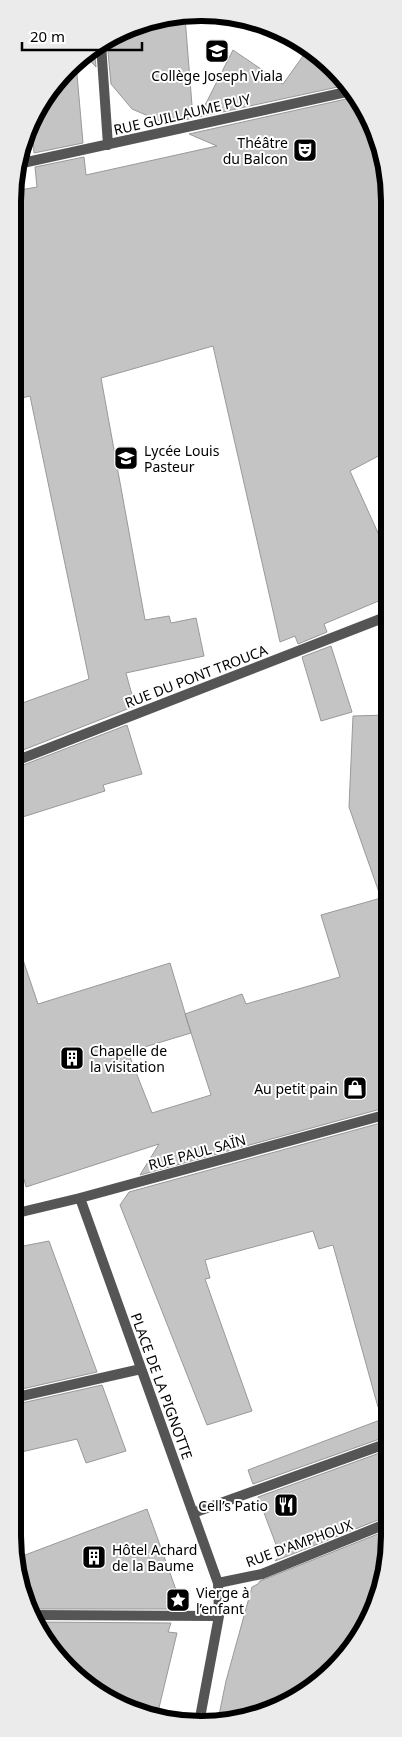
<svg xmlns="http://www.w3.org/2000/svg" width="402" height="1737" viewBox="0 0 402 1737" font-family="'Noto Sans',sans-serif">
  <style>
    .building { fill: #c4c4c4; stroke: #999 }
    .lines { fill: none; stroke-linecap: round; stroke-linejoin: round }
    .street { stroke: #555; stroke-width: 10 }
    .labels { text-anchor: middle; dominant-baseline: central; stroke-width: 4; stroke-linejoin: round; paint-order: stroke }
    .poi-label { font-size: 14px; fill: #000; stroke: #fff; text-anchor: start }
    .street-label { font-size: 14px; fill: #000; stroke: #fff }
    .rim { fill: none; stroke: #000; stroke-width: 6 }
  </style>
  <rect width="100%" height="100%" fill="#fff"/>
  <path class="building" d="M185,17L193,118L167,124L132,109L111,84L107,41L152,19Z
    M94,47L96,67L84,54Z
    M308,49L334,68L347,85L199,117L233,50L283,84Z
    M76,63L83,143L34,153L32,124L38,106Z
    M355,97L370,118L388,177V451L350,471L388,555V597L324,624L327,632L298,644L295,636L280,642L213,346L101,378L145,620L169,616L171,623L196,618L204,656L126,673L135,706L13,754L14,706L89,679L30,396L14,400V191L37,187L35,167L84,157L86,175L217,146L189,134Z
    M331,646L352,712L321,721L302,657Z
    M388,715V1107L140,1175L159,1144L26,1187L24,1179L13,1183V949L19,948L38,1004L170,963L191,1033L128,1052L152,1113L211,1095L185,1014L242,994L246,1004L340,977L321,915L381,898L349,807L353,716Z
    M127,725L142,774L103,785L105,791L13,820V769Z
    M388,1121V1406L378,1407L333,1245L319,1249L313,1231L205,1260L210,1278L205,1279L252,1411L207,1425L120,1205L129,1192Z
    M49,1241L97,1372L13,1391V1248Z
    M102,1385L126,1451L86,1463L77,1439L13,1454V1405Z
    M388,1417V1436L253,1484L248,1470Z
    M388,1450V1516L275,1561L280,1555L258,1497Z
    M147,1509L179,1598L175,1609H28L17,1558Z
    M388,1530V1561L364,1630L316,1685L261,1715L218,1720L226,1681L252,1587L258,1584L260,1581Z
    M35,1622L171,1623L168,1632L177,1633L157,1716L118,1705L59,1660Z"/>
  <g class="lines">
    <path class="street" d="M101,44L108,145
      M18,164L351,91
      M13,762L388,616
      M80,1198L218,1583L219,1616L199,1723
      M13,1214L80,1198L388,1114
      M13,1398L141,1369
      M193,1513L388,1443
      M218,1583L262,1574L388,1523
      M31,1615L219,1616"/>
  </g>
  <defs>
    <g id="school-square" transform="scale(1.25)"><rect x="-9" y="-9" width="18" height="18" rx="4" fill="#000" stroke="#fff"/><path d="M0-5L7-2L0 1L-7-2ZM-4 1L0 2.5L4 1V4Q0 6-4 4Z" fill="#fff"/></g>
    <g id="theatre-square" transform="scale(1.25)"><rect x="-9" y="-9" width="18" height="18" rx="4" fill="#000" stroke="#fff"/><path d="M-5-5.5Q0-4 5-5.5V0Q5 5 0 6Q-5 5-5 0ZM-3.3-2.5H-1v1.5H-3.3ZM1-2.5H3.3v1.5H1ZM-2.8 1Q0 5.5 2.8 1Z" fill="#fff"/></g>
    <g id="building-square" transform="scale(1.25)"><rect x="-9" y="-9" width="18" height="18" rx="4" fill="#000" stroke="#fff"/><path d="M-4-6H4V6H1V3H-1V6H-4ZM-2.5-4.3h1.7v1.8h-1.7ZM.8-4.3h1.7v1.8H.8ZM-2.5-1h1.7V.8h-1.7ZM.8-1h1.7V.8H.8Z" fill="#fff"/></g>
    <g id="shop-square" transform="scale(1.25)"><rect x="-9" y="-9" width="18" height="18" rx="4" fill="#000" stroke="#fff"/><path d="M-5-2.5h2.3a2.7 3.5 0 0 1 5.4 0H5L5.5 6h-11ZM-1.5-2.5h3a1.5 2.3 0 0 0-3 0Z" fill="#fff"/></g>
    <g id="restaurant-square" transform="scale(1.25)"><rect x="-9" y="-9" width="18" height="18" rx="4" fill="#000" stroke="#fff"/><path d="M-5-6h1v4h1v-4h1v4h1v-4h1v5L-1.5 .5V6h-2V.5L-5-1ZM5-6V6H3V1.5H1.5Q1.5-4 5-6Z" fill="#fff"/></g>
    <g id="sight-square" transform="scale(1.25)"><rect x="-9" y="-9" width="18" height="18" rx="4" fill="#000" stroke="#fff"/><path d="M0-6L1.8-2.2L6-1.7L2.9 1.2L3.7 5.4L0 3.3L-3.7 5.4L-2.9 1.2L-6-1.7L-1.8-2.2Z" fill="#fff"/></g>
  </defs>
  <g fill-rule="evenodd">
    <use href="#school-square" x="217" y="51"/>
    <use href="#theatre-square" x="305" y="150"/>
    <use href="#school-square" x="126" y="458"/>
    <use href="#building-square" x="72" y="1058"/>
    <use href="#shop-square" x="355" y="1088"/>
    <use href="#restaurant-square" x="286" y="1505"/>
    <use href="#building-square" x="94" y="1557"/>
    <use href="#sight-square" x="178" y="1600"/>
  </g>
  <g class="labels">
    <g class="poi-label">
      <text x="217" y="75" text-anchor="middle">Collège Joseph Viala</text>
      <text x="288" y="142" text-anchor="end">Théâtre<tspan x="288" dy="16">du Balcon</tspan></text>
      <text x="144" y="450">Lycée Louis<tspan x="144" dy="16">Pasteur</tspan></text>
      <text x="90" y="1050">Chapelle de<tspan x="90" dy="16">la visitation</tspan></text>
      <text x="338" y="1088" text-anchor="end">Au petit pain</text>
      <text x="268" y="1505" text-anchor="end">Cell’s Patio</text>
      <text x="112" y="1549">Hôtel Achard<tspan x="112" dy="16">de la Baume</tspan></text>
      <text x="196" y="1592">Vierge à<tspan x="196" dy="16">l’enfant</tspan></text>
    </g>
    <g class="street-label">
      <text transform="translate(182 114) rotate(-13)">RUE GUILLAUME PUY</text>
      <text transform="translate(196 676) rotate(-21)">RUE DU PONT TROUCA</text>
      <text transform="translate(197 1152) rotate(-15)">RUE PAUL SAÏN</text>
      <text transform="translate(162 1386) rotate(70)">PLACE DE LA PIGNOTTE</text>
      <text transform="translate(299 1543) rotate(-20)">RUE D'AMPHOUX</text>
    </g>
  </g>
  <path d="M0 0H402V1737H0ZM201 21H201A180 180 0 0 1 381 201V1536A180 180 0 0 1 201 1716H201A180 180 0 0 1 21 1536V201A180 180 0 0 1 201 21Z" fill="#ebebeb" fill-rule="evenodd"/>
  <path class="rim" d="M201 21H201A180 180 0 0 1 381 201V1536A180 180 0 0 1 201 1716H201A180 180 0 0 1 21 1536V201A180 180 0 0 1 201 21Z"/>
  <path d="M22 42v8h120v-8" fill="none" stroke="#000000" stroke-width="2.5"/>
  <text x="30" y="42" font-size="15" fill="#000000" stroke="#ffffff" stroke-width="4" paint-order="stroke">20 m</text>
</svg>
